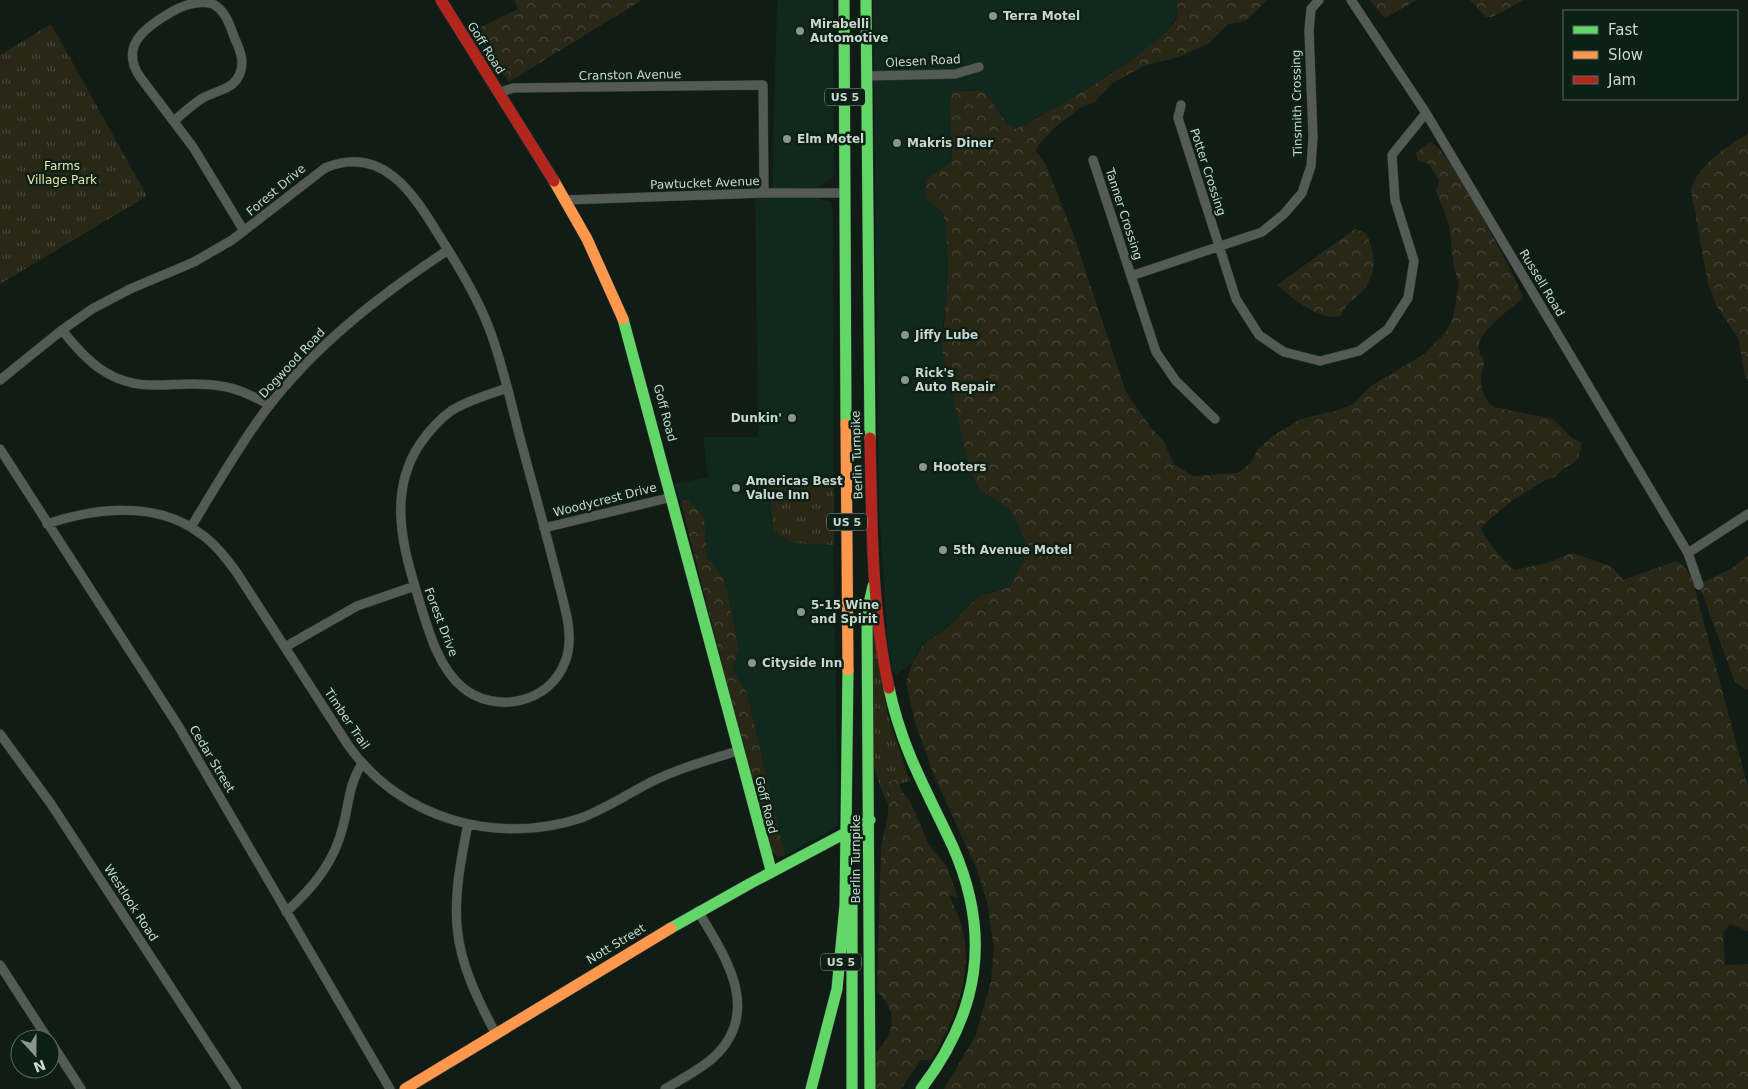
<svg xmlns="http://www.w3.org/2000/svg" width="1748" height="1089" viewBox="0 0 1748 1089" font-family="'DejaVu Sans',sans-serif">
  <style>
    .built { fill: #10281d }
    .grass { fill: url(#grass-tufts) }
    .forest { fill: url(#forest-crowns) }
    .lines { fill: none; stroke-linecap: round; stroke-linejoin: round }
    .street-casing { stroke: #303833; stroke-width: 10 }
    .fast-casing { stroke: #303833; stroke-width: 12 }
    .slow-casing { stroke: #303833; stroke-width: 12 }
    .jam-casing { stroke: #303833; stroke-width: 12 }
    .street { stroke: #545b57; stroke-width: 9 }
    .fast { stroke: #63d668; stroke-width: 11 }
    .slow { stroke: #ff974d; stroke-width: 11 }
    .jam { stroke: #b3261e; stroke-width: 11 }
    .poi-dot { fill: #89958e; stroke: #0d2016; stroke-width: 2 }
    .labels { text-anchor: middle; dominant-baseline: central; stroke-width: 5; stroke-linejoin: round; paint-order: stroke }
    .shield { fill: #0d2016; stroke: #919f98; stroke-width: 1 }
    .shield-label { font-size: 11px; font-weight: bold; fill: #cad6cf }
    .poi-label { font-size: 12px; font-weight: bold; fill: #cad6cf; stroke: #0d2016; text-anchor: start }
    .street-label { font-size: 12px; fill: #cad6cf; stroke: #0d2016 }
    .park-label { font-size: 12px; fill: #ebe3a9; stroke: #0d2016 }
  </style>
  <defs>
    <pattern id="grass-tufts" width="24" height="20" patternUnits="userSpaceOnUse" patternTransform="scale(1.25)"><rect width="24" height="20" fill="#292817"/><path d="M3 7l-1-3M5 7V3M7 7l1-3M15 17l-1-3M17 17v-4M19 17l1-3" fill="none" stroke="#474638"/></pattern>
    <pattern id="forest-crowns" width="20" height="18" patternUnits="userSpaceOnUse" patternTransform="scale(1.25)"><rect width="20" height="18" fill="#292817"/><path d="M2 6a3 3 0 1 1 6 0M12 15a3 3 0 1 1 6 0" fill="none" stroke="#474638"/></pattern>
  </defs>
  <rect width="100%" height="100%" fill="#111c16"/>
  <path class="built" d="M777,0H833L834,176L819,187L772,189Z
    M873,0H1177L1178,14L1166,32L1146,50L1067,101L1016,129L1007,124L991,104L988,94L978,91L963,90L950,105L952,156L947,165L933,173L926,198L942,213L946,224L948,273L942,339L970,470L979,490L1009,508L1029,548L1010,587L989,592L970,603L964,612L918,650L913,662L896,675L893,672L888,645L879,511Z
    M813,197L830,202L833,208L834,568L838,824L834,829L785,855L747,693L732,669L739,648L725,580L707,557L704,517L687,500L681,503L674,484L708,477L703,437H758L755,198Z"/>
  <path class="grass" d="M51,24L147,196L0,284V55Z
    M834,480V545L792,543L773,531L770,486L775,481Z
    M873,629L888,716L910,781L900,784L897,779L888,790L890,795L896,799L888,803L881,789L873,764Z"/>
  <path class="forest" d="M514,0H642L509,82L473,31L518,9Z
    M1177,0H1267L1245,21L1228,24L1208,44L1179,57L1146,65L1111,84L1096,101L1080,108L1053,129L1038,146L1036,151L1046,165L1074,236L1126,392L1151,428L1163,440L1174,464L1193,476L1237,473L1250,464L1258,449L1274,435L1301,419L1339,410L1353,404L1371,386L1424,354L1446,332L1453,317L1459,284L1454,268L1449,224L1436,191L1439,181L1429,164L1418,161L1416,153L1430,142C1448,145 1513,274 1523,296L1521,300C1510,309 1475,334 1479,349C1480,355 1484,358 1484,364C1479,381 1479,395 1494,407L1553,419L1572,438L1582,443L1578,459L1574,463L1563,469L1555,477L1544,481L1510,502L1483,525L1481,530C1484,538 1508,566 1515,570L1547,563L1572,553L1611,566L1623,580L1676,561L1681,563L1692,578L1748,787V931L1730,924L1723,933L1725,965L1748,964V1089H944L976,1035L991,981L994,947L987,902L977,870L933,773L915,722L906,683L911,666L922,646L949,626L978,596L1010,587L1029,548L1009,508L979,490L970,470L942,350L948,273L946,224L943,213L925,198C923,174 936,174 951,161L952,156L950,105L952,91H984L1007,124L1016,129C1046,115 1165,45 1176,19C1179,13 1177,6 1177,0Z
    M1369,0H1417L1385,18Z
    M1470,0H1524L1492,17H1486Z
    M1748,134V381L1744,371L1738,338L1716,305L1708,284L1691,190C1695,168 1729,144 1748,134Z
    M1355,229L1366,233C1375,252 1378,271 1364,289C1355,300 1347,301 1341,316C1320,322 1292,298 1277,285Z
    M687,499L704,517L707,557L725,580L739,649L732,669L747,693L785,855L778,857L770,851L681,503Z
    M1748,556V689L1746,690L1735,682L1701,590L1703,582L1729,570Z
    M898,779L902,792L909,799L929,845L947,867L958,898L949,895C954,907 961,919 963,931C973,977 954,1020 932,1060H921L901,1089H876V1053C895,1031 899,1014 877,991L881,848L888,814V803L895,799L890,795L887,782Z"/>
  <g class="lines">
    <g class="street-casing">
      <path id="street" d="M1351,0L1426,113L1688,553L1699,585
        M867,76L955,74L979,67
        M498,93L513,88L763,85L764,193
        M1181,105L1178,118L1236,299L1259,335L1284,352L1320,361L1359,351L1388,329L1408,298L1414,261L1395,200L1392,155L1426,113
        M174,121C183,113 192,105 201,99C212,92 230,90 237,79C246,65 241,52 235,39C230,26 226,11 213,4C198,0 181,6 168,14C143,29 120,47 140,77L193,147L244,231
        M1093,160L1156,352L1176,381L1215,419
        M565,200L764,193H845
        M1131,276L1262,232L1284,214L1302,193L1311,166L1313,137L1309,30L1311,9L1319,0
        M62,330C87,362 112,386 155,385C177,385 199,382 220,386C238,388 254,397 270,405
        M0,380L62,330L92,309L130,289L194,262L232,240L325,168C387,142 418,202 445,245C462,272 478,299 489,328C504,367 512,409 523,449C538,505 554,561 567,617C570,632 571,647 565,662C550,703 495,715 462,687C438,667 428,629 419,600C403,548 387,493 420,444C429,431 438,420 451,411C468,400 488,395 507,388
        M0,449L179,727L390,1089
        M47,524C95,508 155,501 198,532C214,542 226,558 237,573L348,745C400,819 497,846 581,818C605,809 626,795 649,783C677,769 708,760 738,751
        M191,527C215,488 238,447 265,411C315,345 380,295 448,250
        M544,528L672,497
        M1688,553L1748,514
        M285,647L357,606L415,586
        M0,734L51,804L237,1089
        M468,824C449,917 450,949 496,1034
        M286,912C313,888 335,861 343,826C349,804 349,783 362,764
        M0,965L48,1039
        M50,1041L81,1089
        M665,1089C681,1079 700,1070 714,1057C763,1011 725,956 698,911"/>
    </g>
    <g class="fast-casing">
      <path id="fast" d="M844,0L846,424
        M866,0L870,438
        M623,319L771,870
        M889,688C902,750 927,791 953,847C992,936 979,1013 921,1089
        M852,901V1089
        M671,928L751,883L870,820
        M811,1089L837,989L845,905L848,670
        M870,1089L867,612L873,586"/>
    </g>
    <g class="slow-casing">
      <path id="slow" d="M554,181L587,239L623,319
        M846,424L848,670
        M405,1089L671,928"/>
    </g>
    <g class="jam-casing">
      <path id="jam" d="M441,0L554,181
        M870,438C872,521 871,607 889,688"/>
    </g>
    <use href="#street" class="street"/>
    <use href="#fast" class="fast"/>
    <use href="#slow" class="slow"/>
    <use href="#jam" class="jam"/>
  </g>
  <g class="poi-dot">
    <circle cx="993" cy="16" r="5"/>
    <circle cx="800" cy="31" r="5"/>
    <circle cx="787" cy="139" r="5"/>
    <circle cx="897" cy="143" r="5"/>
    <circle cx="905" cy="335" r="5"/>
    <circle cx="905" cy="380" r="5"/>
    <circle cx="792" cy="418" r="5"/>
    <circle cx="923" cy="467" r="5"/>
    <circle cx="736" cy="488" r="5"/>
    <circle cx="943" cy="550" r="5"/>
    <circle cx="801" cy="612" r="5"/>
    <circle cx="752" cy="663" r="5"/>
  </g>
  <g class="labels">
    <g class="shield">
      <rect x="825" y="88.5" width="40" height="17" rx="4"/>
      <rect x="827" y="513.5" width="40" height="17" rx="4"/>
      <rect x="821" y="953.5" width="40" height="17" rx="4"/>
    </g>
    <g class="shield-label">
      <text x="845" y="97">US 5</text>
      <text x="847" y="522">US 5</text>
      <text x="841" y="962">US 5</text>
    </g>
    <g class="poi-label">
      <text x="1003" y="16">Terra Motel</text>
      <text x="810" y="24">Mirabelli<tspan x="810" dy="14">Automotive</tspan></text>
      <text x="797" y="139">Elm Motel</text>
      <text x="907" y="143">Makris Diner</text>
      <text x="915" y="335">Jiffy Lube</text>
      <text x="915" y="373">Rick's<tspan x="915" dy="14">Auto Repair</tspan></text>
      <text x="782" y="418" text-anchor="end">Dunkin'</text>
      <text x="933" y="467">Hooters</text>
      <text x="746" y="481">Americas Best<tspan x="746" dy="14">Value Inn</tspan></text>
      <text x="953" y="550">5th Avenue Motel</text>
      <text x="811" y="605">5-15 Wine<tspan x="811" dy="14">and Spirit</tspan></text>
      <text x="762" y="663">Cityside Inn</text>
    </g>
    <g class="street-label">
      <text transform="translate(486 48) rotate(58)">Goff Road</text>
      <text transform="translate(923 61) rotate(-3)">Olesen Road</text>
      <text transform="translate(630 75) rotate(-1)">Cranston Avenue</text>
      <text transform="translate(1297 103) rotate(-91)">Tinsmith Crossing</text>
      <text transform="translate(1208 172) rotate(72)">Potter Crossing</text>
      <text transform="translate(705 183) rotate(-2)">Pawtucket Avenue</text>
      <text transform="translate(276 190) rotate(-40)">Forest Drive</text>
      <text transform="translate(1124 214) rotate(72)">Tanner Crossing</text>
      <text transform="translate(1542 283) rotate(59)">Russell Road</text>
      <text transform="translate(292 363) rotate(-47)">Dogwood Road</text>
      <text transform="translate(665 413) rotate(75)">Goff Road</text>
      <text transform="translate(857 455) rotate(-92)">Berlin Turnpike</text>
      <text transform="translate(605 500) rotate(-14)">Woodycrest Drive</text>
      <text transform="translate(441 622) rotate(69)">Forest Drive</text>
      <text transform="translate(347 719) rotate(56)">Timber Trail</text>
      <text transform="translate(212 759) rotate(59)">Cedar Street</text>
      <text transform="translate(766 805) rotate(76)">Goff Road</text>
      <text transform="translate(856 859) rotate(-90)">Berlin Turnpike</text>
      <text transform="translate(131 903) rotate(57)">Westlook Road</text>
      <text transform="translate(616 944) rotate(-31)">Nott Street</text>
    </g>
    <g class="park-label">
      <text x="62" y="166">Farms<tspan x="62" dy="14">Village Park</tspan></text>
    </g>
  </g>
  <rect x="1563" y="10" width="175" height="90" fill="#0d2016" stroke="#596960"/>
  <rect x="1573" y="26" width="25" height="8" fill="#63d668" stroke="#596960"/>
  <text x="1608" y="35" font-size="15" fill="#cad6cf">Fast</text>
  <rect x="1573" y="51" width="25" height="8" fill="#ff974d" stroke="#596960"/>
  <text x="1608" y="60" font-size="15" fill="#cad6cf">Slow</text>
  <rect x="1573" y="76" width="25" height="8" fill="#b3261e" stroke="#596960"/>
  <text x="1608" y="85" font-size="15" fill="#cad6cf">Jam</text>
  <g transform="translate(35 1054) rotate(159)"><circle r="24" fill="#0d2016" stroke="#596960"/>
  <path d="M0-4L9 19L0 12L-9 19Z" fill="#89958e"/>
  <text y="-8" font-size="14" font-weight="bold" text-anchor="middle" fill="#cad6cf">N</text>
  </g>
</svg>
